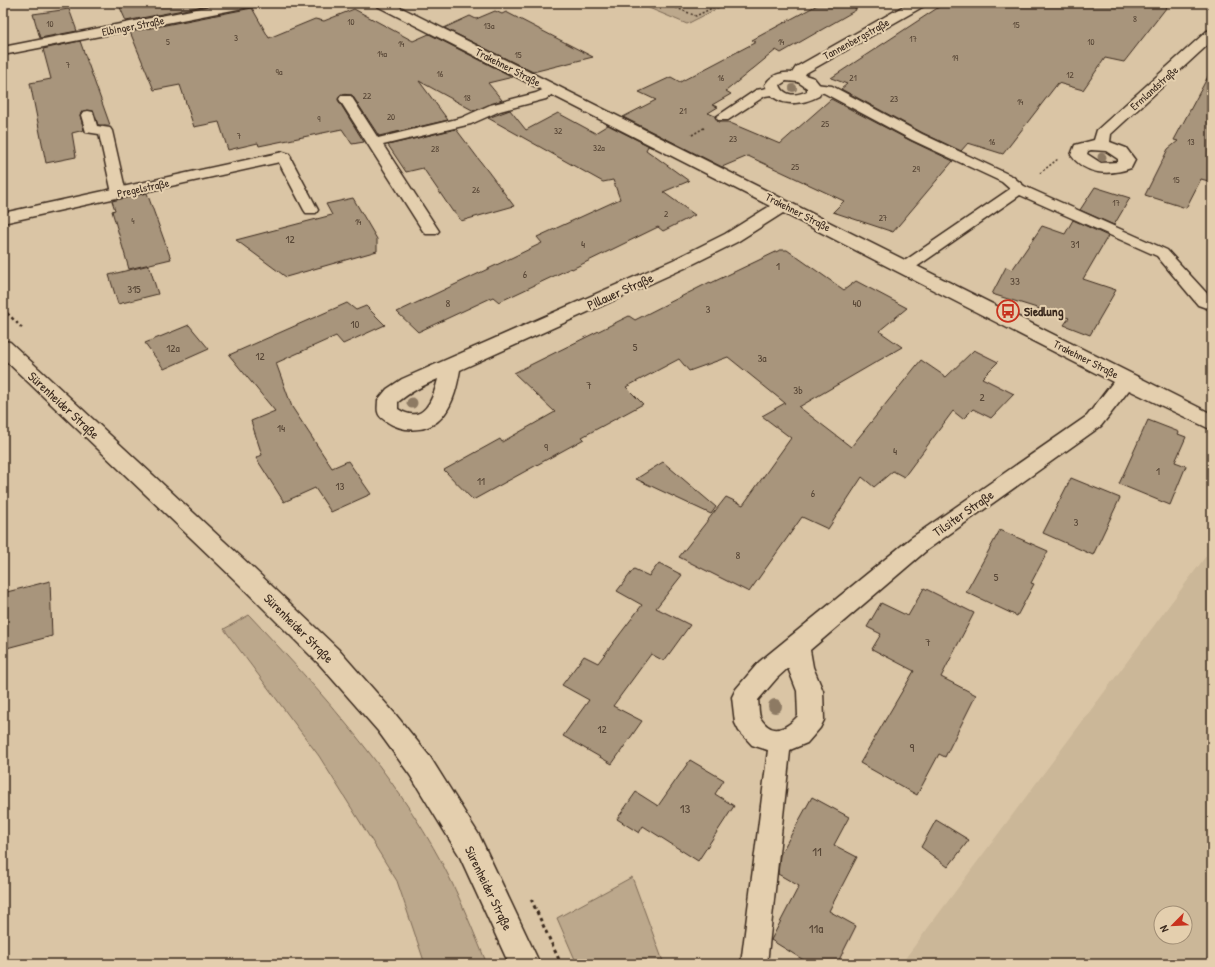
<svg xmlns="http://www.w3.org/2000/svg" width="1215" height="967" viewBox="0 0 1215 967" font-family="'Patrick Hand',sans-serif">
  <style>
    .built { fill: #cbb798; fill-rule: evenodd }
    .green { fill: #bca88c; stroke: #7c6955 }
    .building { fill: #a8957b; stroke: #3b2a1e }
    .lines { fill: none; stroke-linecap: round; stroke-linejoin: round }
    .service-casing { stroke: #3b2a1e; stroke-width: 3 }
    .minor-casing { stroke: #3b2a1e; stroke-width: 3 }
    .secondary-casing { stroke: #3b2a1e; stroke-width: 3 }
    .path-far2 { stroke: #3b2a1e; stroke-width: 1.5; stroke-dasharray: 2 2; stroke-linecap: butt }
    .path-far1 { stroke: #3b2a1e; stroke-width: 2.5; stroke-dasharray: 3 3; stroke-linecap: butt }
    .path { stroke: #3b2a1e; stroke-width: 3; stroke-dasharray: 3.5 3.5; stroke-linecap: butt }
    .service { fill: #e4cfae; fill-rule: evenodd }
    .minor { fill: #e4cfae; fill-rule: evenodd }
    .secondary { fill: #e4cfae; fill-rule: evenodd }
    .tree { fill: #8d7a64 }
    .labels { text-anchor: middle; dominant-baseline: central; stroke-width: 4; stroke-linejoin: round; paint-order: stroke }
    .far-number-label { font-size: 9px; fill: #564535 }
    .far-street-label { font-size: 11px; fill: #3b2a1e; stroke: #e4cfae }
    .number-label { font-size: 11px; fill: #564535 }
    .street-label { font-size: 13px; fill: #3b2a1e; stroke: #e4cfae }
    .poi-label { font-size: 13px; font-weight: bold; fill: #3b2a1e; stroke: #e4cfae; text-anchor: start }
    .near-number-label { font-size: 13px; fill: #564535 }
  </style>
  <rect width="100%" height="100%" fill="#dac5a5"/>
  <filter id="ink" filterUnits="userSpaceOnUse"><feTurbulence type="fractalNoise" baseFrequency=".025" numOctaves="2"/><feDisplacementMap in="SourceGraphic" scale="8" xChannelSelector="R" yChannelSelector="G"/><feConvolveMatrix kernelMatrix="1 2 1 2 8 2 1 2 1" color-interpolation-filters="sRGB"/></filter>
  <g filter="url(#ink)">
    <path class="built" d="M1212,548V964H901ZM1161,913H1185V937H1161Z"/>
    <path class="green" d="M637,3H728L687,24Z
      M249,615C322,693 392,770 443,865C460,897 473,931 487,964H425L397,881L319,756L224,629Z
      M632,877L664,964H577L557,918Z"/>
    <path class="building" d="M118,3H219L126,21Z
      M821,3H853L856,10L781,53L776,50L726,91L731,94L712,105L718,107L708,113L715,116L718,122H728L780,144L831,99L911,141L953,161L893,232L833,212L844,201L748,156L722,167L623,117L656,100L639,92L671,77L680,82L756,42L752,40Z
      M945,3H1170L1124,62L1105,58L1083,90L1058,83L1003,154L968,143L961,151L923,133L841,89L847,84L831,78Z
      M252,8L269,38L315,19L324,21L354,9L413,41L429,34L513,77L488,83L502,100L474,111L419,81L448,120L379,136L352,95L341,94L338,100L364,142L352,144L342,129L259,146L258,143L228,150L219,122L194,127L180,85L154,90L130,32Z
      M69,9L77,31L40,38L33,14Z
      M495,11L502,14L506,12L593,57L533,72L444,28L470,16L476,19Z
      M80,41L110,125H98L93,111H83L80,115L84,130L72,133L76,157L46,163L30,83L51,79L43,49Z
      M1212,69V182L1201,179L1186,208L1145,195L1168,149L1178,141L1174,140Z
      M510,110L526,130L558,113L595,133L608,125L653,148L648,146L646,150L689,181L663,192L695,215L663,231L658,227L572,269L571,268L499,302L493,297L418,332L397,312L509,259L542,243L537,237L620,199L613,180L603,182L488,118Z
      M456,129L514,206L461,221L455,212H453L423,168L406,172L388,145Z
      M1095,187L1130,198L1114,225L1080,210Z
      M147,193L171,259L129,269L112,211L115,210L112,201Z
      M353,198L377,239V251L286,277L236,240L332,215L326,204Z
      M1073,220L1108,236L1083,279L1116,290L1090,335L1064,325L1069,318L992,294L1006,267L1012,270L1042,226L1065,234Z
      M780,250H787L844,290L856,281L907,308L879,331L902,347L799,407L851,447L921,360L946,377L974,350L998,362L982,378L1014,394L991,418L973,409L963,419L953,411L904,477L893,471L874,487L862,477L828,529L802,517L749,592L679,557L726,497L743,505L791,438L762,416L785,403L728,357L689,371L679,359L626,387L643,404L582,437L584,439L473,500L444,470L500,439L502,442L555,412L514,373L629,316L635,320L710,282L711,283Z
      M149,265L158,294L118,304L109,275Z
      M347,303L356,310L366,306L385,325L343,344L336,336L276,363L292,407L332,468L348,461L371,494L331,512L315,488L284,502L256,458L262,455L251,421L275,411L229,355Z
      M189,325L209,349L164,369L145,343Z
      M1148,420L1179,432L1178,434L1186,437L1175,462L1186,466L1170,505L1119,484Z
      M663,462L716,507L711,514L636,479Z
      M1071,478L1120,498L1093,555L1043,533Z
      M1000,530L1048,551L1031,583L1034,584L1017,616L966,592Z
      M659,563L682,575L656,608L690,625L664,661L651,654L613,706L642,721L612,764L563,736L589,700L562,685L584,656L598,663L642,605L617,591L634,569L649,576Z
      M50,581L52,636L3,649V593Z
      M924,588L974,613L941,677L976,695L945,757L939,754L917,795L860,763L914,671L872,649L881,634L867,627L881,603L908,616Z
      M690,760L724,780L715,794L734,806L698,861L643,826L639,833L617,819L636,792L658,806Z
      M812,797L849,817L834,845L857,857L829,911L856,926L837,964H810L771,940L799,886L778,874L780,855Z
      M936,820L969,840L948,867L921,847Z"/>
    <g class="lines">
      <g class="service-casing">
        <path id="service" d="M815,84L832,86L922,134L1012,176L1024,186L1167,250L1212,299V310L1198,305L1157,256L1020,195L912,270L906,272L900,270L898,267L900,264L1010,189L1002,182L912,140L824,93L810,91L809,88Z
          M553,85L559,89L546,99L500,111L471,124L383,145L439,231L436,234H426L423,231L339,99L341,96H351L378,138L461,118L490,105L536,93Z
          M773,87L779,91L778,94L765,96L728,120H718L716,117L756,90Z
          M88,111L93,112L97,126L110,128L112,131L126,193L124,196H114L112,193L99,134L86,132L81,115L83,112Z
          M283,153L288,154L290,157L318,210L316,213H306L304,210L276,157L278,154Z
          M780,732L788,735L791,742L767,964H741L769,742L772,735Z"/>
      </g>
      <g class="minor-casing">
        <path id="minor" d="M227,3H255L253,6L248,7L3,55V47Z
          M375,3H392L1212,414V430L1129,390L1101,426L927,550L810,650L813,667L823,691L824,720L820,728L807,743L780,754L752,745L739,731L735,723L732,697L736,689L759,662L911,538L1087,416L1113,382L783,213L737,242L685,268L460,370C457,386 454,402 443,416C429,433 403,433 386,421C383,419 379,417 378,412C377,409 378,404 378,400L387,389L402,379L673,260L725,234L770,206L377,6ZM438,379C433,399 424,426 398,409V402C410,392 424,385 438,379ZM788,668L797,691L798,716C787,728 773,737 761,719C758,714 759,705 758,700L777,678Z
          M909,3H926L924,6L806,73L805,75L814,78L822,88L819,96C800,106 774,108 765,85C771,75 780,72 792,73L796,67ZM786,81L798,82L807,88V91C797,96 784,97 780,85Z
          M1212,30V41L1111,134L1110,142L1126,148L1135,160L1131,168C1109,176 1085,175 1071,155L1075,145L1094,140L1097,130L1207,31ZM1091,150L1106,151L1118,159V162L1101,163L1087,154L1088,151Z
          M283,152L289,154L291,157L289,160L3,223V213Z"/>
      </g>
      <g class="secondary-casing">
        <path id="secondary" d="M3,341L10,342L253,568L338,649L396,715L430,757L479,835L540,964H509L459,855L410,775L378,731L320,665L237,582L3,358Z"/>
      </g>
      <path class="path-far2" d="M665,3L696,16L722,3
        M692,135L704,128
        M1040,173L1058,159"/>
      <path class="path-far1" d="M3,309L22,328"/>
      <path class="path" d="M531,899L561,964"/>
      <use href="#service" class="service"/>
      <use href="#minor" class="minor"/>
      <use href="#secondary" class="secondary"/>
    </g>
    <g class="tree">
      <circle cx="793" cy="88" r="4"/>
      <circle cx="1102" cy="157" r="4.5"/>
      <circle cx="412" cy="403" r="5.5"/>
      <circle cx="775" cy="706" r="7"/>
    </g>
  </g>
  <defs>
    <g id="bus-ring" transform="scale(1.15)"><circle r="9.5" fill="#e4cfae" stroke="#c8321e" stroke-width="1.5"/><path d="M-5-6H5V4H4V6H2V4H-2V6H-4V4H-5ZM-3.5-4V0h7V-4ZM-3.5 1.2v1.5H-2V1.2ZM2 1.2v1.5H3.5V1.2Z" fill="#c8321e"/></g>
  </defs>
  <g fill-rule="evenodd">
    <use href="#bus-ring" x="1008" y="311"/>
  </g>
  <g class="labels">
    <g class="far-number-label">
      <text x="1135" y="19">8</text>
      <text x="351" y="22">10</text>
      <text x="50" y="24">10</text>
      <text x="1016" y="25">15</text>
      <text x="489" y="26">13a</text>
      <text x="236" y="38">3</text>
      <text x="913" y="39">17</text>
      <text x="168" y="42">5</text>
      <text x="781" y="42">14</text>
      <text x="1091" y="42">10</text>
      <text x="401" y="44">14</text>
      <text x="382" y="54">14a</text>
      <text x="518" y="55">15</text>
      <text x="955" y="58">19</text>
      <text x="68" y="65">7</text>
      <text x="279" y="72">9a</text>
      <text x="440" y="74">16</text>
      <text x="1070" y="75">12</text>
      <text x="721" y="78">16</text>
      <text x="853" y="78">21</text>
      <text x="367" y="96">22</text>
      <text x="467" y="98">18</text>
      <text x="894" y="99">23</text>
      <text x="1020" y="102">14</text>
      <text x="683" y="111">21</text>
      <text x="391" y="117">20</text>
      <text x="319" y="119">9</text>
      <text x="825" y="124">25</text>
      <text x="558" y="131">32</text>
      <text x="239" y="136">7</text>
      <text x="733" y="139">23</text>
      <text x="992" y="142">16</text>
      <text x="1191" y="142">13</text>
      <text x="599" y="148">32a</text>
      <text x="435" y="149">28</text>
      <text x="795" y="167">25</text>
      <text x="916" y="169">29</text>
      <text x="1176" y="180">15</text>
      <text x="476" y="190">26</text>
      <text x="1116" y="203">17</text>
      <text x="666" y="214">2</text>
      <text x="883" y="218">27</text>
      <text x="133" y="221">4</text>
      <text x="358" y="222">14</text>
    </g>
    <g class="far-street-label">
      <text transform="translate(133 26) rotate(-11)">Elbinger Straße</text>
      <text transform="translate(856 39) rotate(-29)">Tannenbergstraße</text>
      <text transform="translate(508 67) rotate(27)">Trakehner Straße</text>
      <text transform="translate(1154 88) rotate(-42)">Ermlandstraße</text>
      <text transform="translate(143 188) rotate(-12)">Pregelstraße</text>
      <text transform="translate(798 212) rotate(27)">Trakehner Straße</text>
      <text transform="translate(1086 359) rotate(27)">Trakehner Straße</text>
    </g>
    <g class="number-label">
      <text x="290" y="239">12</text>
      <text x="583" y="244">4</text>
      <text x="1075" y="244">31</text>
      <text x="778" y="266">1</text>
      <text x="525" y="274">6</text>
      <text x="1015" y="281">33</text>
      <text x="134" y="289">315</text>
      <text x="448" y="303">8</text>
      <text x="857" y="303">40</text>
      <text x="708" y="309">3</text>
      <text x="355" y="324">10</text>
      <text x="635" y="347">5</text>
      <text x="173" y="348">12a</text>
      <text x="260" y="356">12</text>
      <text x="762" y="358">3a</text>
      <text x="589" y="385">7</text>
      <text x="798" y="390">3b</text>
      <text x="982" y="397">2</text>
      <text x="281" y="428">14</text>
      <text x="546" y="447">9</text>
      <text x="895" y="451">4</text>
      <text x="1158" y="471">1</text>
      <text x="481" y="481">11</text>
      <text x="340" y="486">13</text>
      <text x="813" y="493">6</text>
      <text x="1076" y="522">3</text>
      <text x="738" y="555">8</text>
      <text x="996" y="577">5</text>
      <text x="928" y="642">7</text>
      <text x="602" y="729">12</text>
    </g>
    <g class="street-label">
      <text transform="translate(620 291) rotate(-24)">Pillauer Straße</text>
      <text transform="translate(64 405) rotate(43)">Sürenheider Straße</text>
      <text transform="translate(963 513) rotate(-35)">Tilsiter Straße</text>
      <text transform="translate(299 628) rotate(45)">Sürenheider Straße</text>
      <text transform="translate(489 888) rotate(64)">Sürenheider Straße</text>
    </g>
    <g class="poi-label">
      <text x="1024" y="311">Siedlung</text>
    </g>
    <g class="near-number-label">
      <text x="912" y="747">9</text>
      <text x="685" y="808">13</text>
      <text x="817" y="851">11</text>
      <text x="816" y="928">11a</text>
    </g>
  </g>
  <rect width="1215" height="967" fill="none" stroke="#e4cfae" stroke-width="16"/>
  <rect x="8" y="8" width="1199" height="951" fill="none" stroke="#3b2a1e" stroke-width="1.5" filter="url(#ink)"/>
  <g transform="translate(1173 925) rotate(246)"><circle r="19" fill="#e4cfae" stroke="#a08d74"/>
  <path d="M0-3L7 15L0 10L-7 15Z" fill="#c8321e"/>
  <text y="-6" font-size="11" font-weight="bold" text-anchor="middle" fill="#3b2a1e">N</text>
  </g>
</svg>
